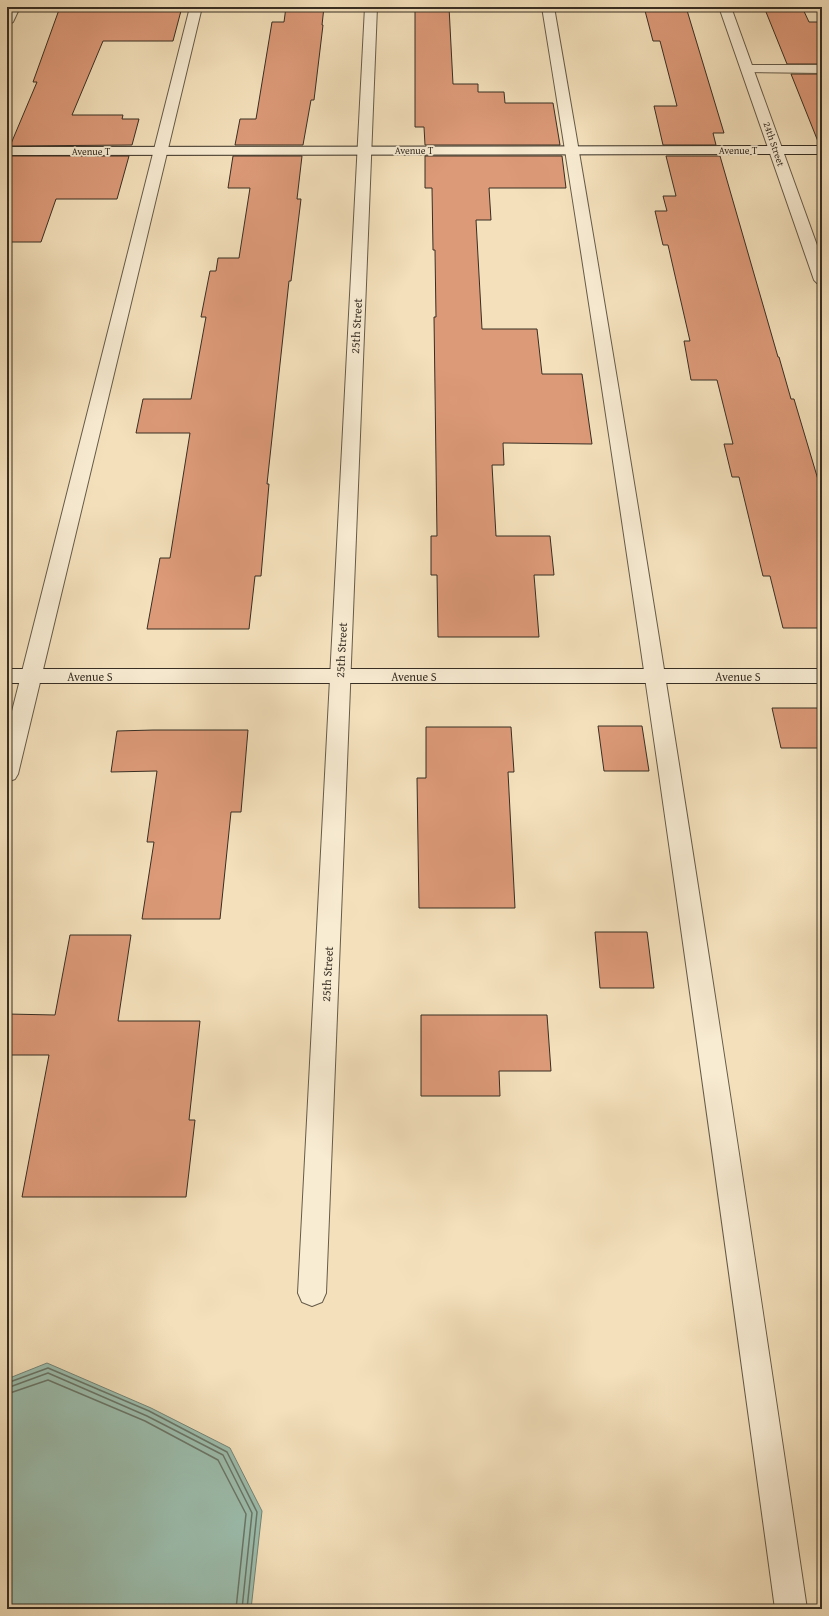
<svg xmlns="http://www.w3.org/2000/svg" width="829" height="1616" viewBox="0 0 829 1616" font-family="'Gentium Book Plus',serif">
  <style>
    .water { fill: #9cbeae; stroke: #748476 }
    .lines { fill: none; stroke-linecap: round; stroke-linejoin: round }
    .shore { stroke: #6a7668; stroke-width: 1.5 }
    .building { fill: #dd9a79; stroke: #372e23 }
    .lane-casing { stroke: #665b49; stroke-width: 2 }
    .street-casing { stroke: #665b49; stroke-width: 2 }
    .secondary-casing { stroke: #372e23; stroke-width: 2 }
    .lane { fill: #f8ecd3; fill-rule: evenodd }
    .street { fill: #f8ecd3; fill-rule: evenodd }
    .secondary { fill: #f8ecd3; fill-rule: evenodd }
    .labels { text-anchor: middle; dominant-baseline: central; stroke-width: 3.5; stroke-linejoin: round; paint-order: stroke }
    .far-street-label { font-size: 10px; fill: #372e23; stroke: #f8ecd3 }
    .street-label { font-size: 12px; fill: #372e23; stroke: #f8ecd3 }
  </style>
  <rect width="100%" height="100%" fill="#f4e1bc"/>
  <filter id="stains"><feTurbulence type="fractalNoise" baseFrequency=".005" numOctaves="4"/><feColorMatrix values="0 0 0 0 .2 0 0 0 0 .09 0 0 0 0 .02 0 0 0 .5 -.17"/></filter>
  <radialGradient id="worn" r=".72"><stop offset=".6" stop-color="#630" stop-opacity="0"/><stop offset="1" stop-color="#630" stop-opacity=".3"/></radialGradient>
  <path class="water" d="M47,1363L151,1408L230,1448L262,1511L251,1609H7V1379Z"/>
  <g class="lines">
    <path class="shore" d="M7,1383L48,1368L149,1411L227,1452L257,1512L247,1609
      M7,1388L48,1373L147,1416L223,1455L252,1513L242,1609
      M7,1394L48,1380L145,1421L218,1460L246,1514L236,1609"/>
  </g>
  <path class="building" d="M60,7H182L173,41H103L72,115H123L122,119H139L132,145L10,146L37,82H33Z
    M286,7H324L322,25H323L314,100H311L303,145H235L240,119H256L272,22H284Z
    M415,7H449L453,84H478V92H504L505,103H553L560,145H425L424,127H415Z
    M644,7H686L724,133H713L716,145H663L654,106H677L660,41H653Z
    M764,7H802L809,22H822V64H787Z
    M791,74H822V144H819Z
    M7,156H129L117,199H56L41,242H7Z
    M233,156H302L297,199H301L291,281H289L267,484H269L261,576H255L249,629H147L160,558H170L190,433H136L143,399H191L206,317H201L210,271H216L218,258H239L250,188H228Z
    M425,156H562L566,188H489L491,220H476L482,329H537L542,374H582L592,444L503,443L504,465H492L496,536H550L554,575H534L539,637H438L437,575H431V536H437L434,317H436L435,250H433L432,188H425Z
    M666,156H720L778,357H779L791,399H794L822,493V628H783L770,576H763L739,477H732L724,444H733L717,380H691L684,341H690L668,245H663L655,211H667L663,196H676Z
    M772,708H822V748H781Z
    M598,726H642L649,771H604Z
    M426,727H511L514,772H508L515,908H419L417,778H426Z
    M153,730H248L241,812H231L220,919H142L154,842H147L157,771L111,772L117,731Z
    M595,932H647L654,988H600Z
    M70,935H131L118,1021H200L189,1120H195L186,1197H22L49,1055H7V1014L55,1015Z
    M421,1015H547L551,1071H499L500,1096H421Z"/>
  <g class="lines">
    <g class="lane-casing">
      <path id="lane" d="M190,7H202L18,774L15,779L7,782V731Z
        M542,7H554C647,540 728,1074 807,1609H775C702,1074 629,540 542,7Z
        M747,65H822V73L743,72L741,69Z"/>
    </g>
    <g class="street-casing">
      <path id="street" d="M8,7H20L13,22L7,26Z
        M365,7H377L326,1293L322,1302L312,1306L302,1302L298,1293Z
        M719,7H731L822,259V285L817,283L814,280Z"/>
    </g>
    <g class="secondary-casing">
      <path id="secondary" d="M822,146V154L7,155V147Z
        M7,669H822V683H7Z"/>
    </g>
    <use href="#lane" class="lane"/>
    <use href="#street" class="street"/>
    <use href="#secondary" class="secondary"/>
  </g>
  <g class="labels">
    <g class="far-street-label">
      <text transform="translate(774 144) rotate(71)">24th Street</text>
      <text x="414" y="150">Avenue T</text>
      <text x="738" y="150">Avenue T</text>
      <text x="91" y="151">Avenue T</text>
    </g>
    <g class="street-label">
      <text transform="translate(356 326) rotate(-87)">25th Street</text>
      <text transform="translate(341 650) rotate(-87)">25th Street</text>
      <text x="90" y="676">Avenue S</text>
      <text x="414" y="676">Avenue S</text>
      <text x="738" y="676">Avenue S</text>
      <text transform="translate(327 974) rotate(-87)">25th Street</text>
    </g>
  </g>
  <rect width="829" height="1616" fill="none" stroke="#f4e1bc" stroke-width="24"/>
  <rect x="8" y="8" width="813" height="1600" fill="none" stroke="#372e23" stroke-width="2"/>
  <rect x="12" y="12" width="805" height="1592" fill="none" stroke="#372e23"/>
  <rect width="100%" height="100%" filter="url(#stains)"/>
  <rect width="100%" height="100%" fill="url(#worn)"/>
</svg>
